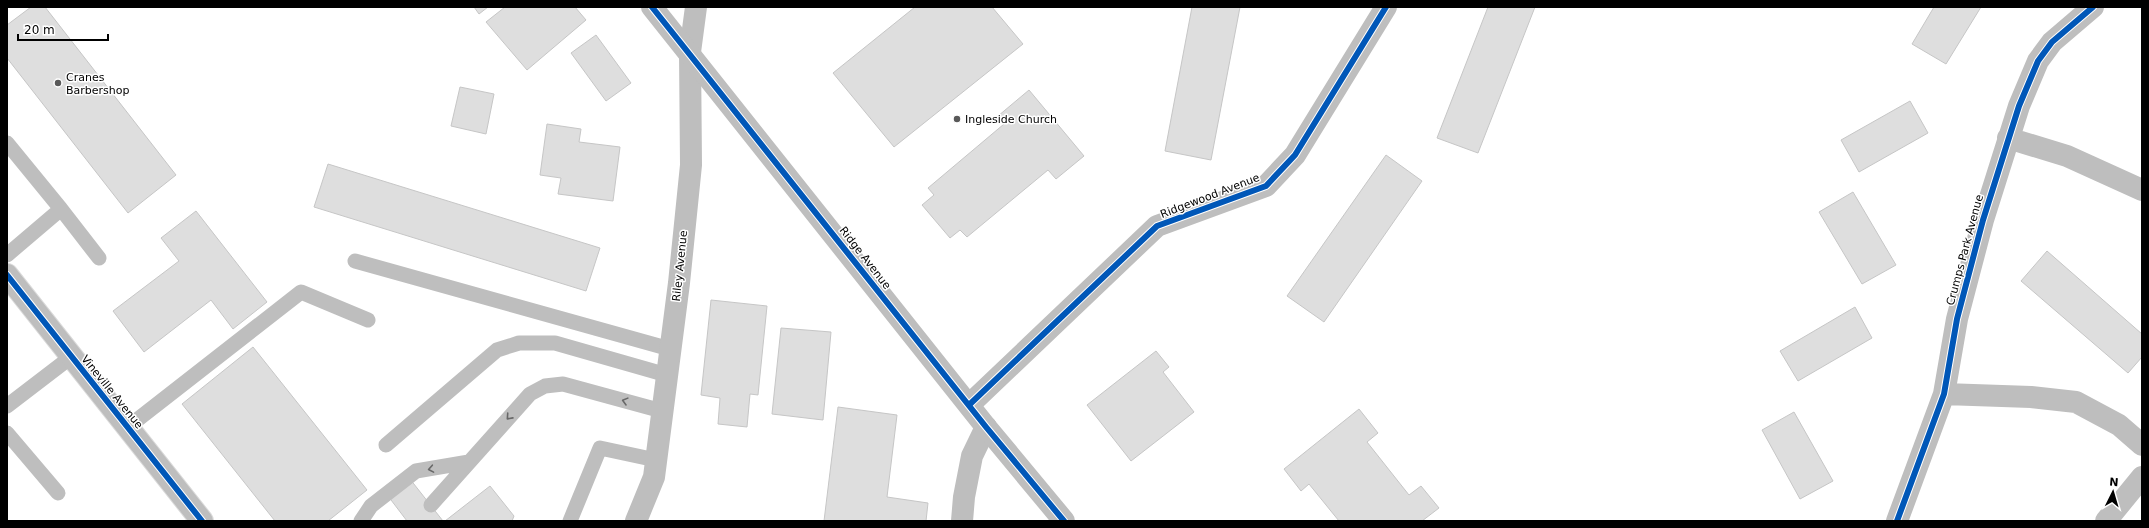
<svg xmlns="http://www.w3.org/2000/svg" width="2149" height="528" viewBox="0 0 2149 528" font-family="'DejaVu Sans',sans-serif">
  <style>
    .building { fill: #dedede; stroke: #c6c6c6 }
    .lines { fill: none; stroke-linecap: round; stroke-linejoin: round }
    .primary-casing { stroke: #dbdbdb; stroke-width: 24 }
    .service { stroke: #bebebe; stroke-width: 15 }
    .minor { stroke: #bebebe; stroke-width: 22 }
    .tertiary { stroke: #bebebe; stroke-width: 22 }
    .primary { stroke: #bebebe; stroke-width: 22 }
    .cycleway-casing { stroke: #fff; stroke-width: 8 }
    .cycleway { stroke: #0057b8; stroke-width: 6 }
    .oneway { stroke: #686868 }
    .poi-dot { fill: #595959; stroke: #fff; stroke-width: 1.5 }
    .labels { text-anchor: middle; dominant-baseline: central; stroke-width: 3; stroke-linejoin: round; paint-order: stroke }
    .poi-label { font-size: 11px; fill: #000; stroke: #fff; text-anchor: start }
    .street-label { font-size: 11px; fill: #000; stroke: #fff }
  </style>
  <rect width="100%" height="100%" fill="#fff"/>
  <path class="building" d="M31,7H45L176,175L128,213L7,58V25Z
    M474,7H488L479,14Z
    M505,7H575L586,20L527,70L486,22Z
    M915,7H992L1023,44L894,147L833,73Z
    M1192,7H1240L1211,160L1165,151Z
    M1488,7H1535L1478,153L1437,138Z
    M1934,7H1981L1946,64L1912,44Z
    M596,35L631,83L606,101L571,53Z
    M460,87L494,94L486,134L451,126Z
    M1029,90L1084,156L1056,179L1048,170L967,237L960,230L950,238L922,205L934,195L928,188L1004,124L998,116Z
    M1910,101L1928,133L1859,172L1841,140Z
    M547,124L581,129L579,142L620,147L613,201L558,194L561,178L540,175Z
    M1386,155L1422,181L1324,322L1287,296Z
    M328,164L600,248L586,291L314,207Z
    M1853,192L1896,265L1862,284L1819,212Z
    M196,211L267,302L233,329L211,300L144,352L113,311L179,261L161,238Z
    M2047,251L2142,334V357L2128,373L2021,281Z
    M711,300L767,306L758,395L750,394L747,427L718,424L720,398L701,395Z
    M1855,307L1872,338L1798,381L1780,351Z
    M781,328L831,332L823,420L772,414Z
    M253,347L367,490L328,521H275L182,404Z
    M1156,351L1169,367L1163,372L1194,412L1131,461L1087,405Z
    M838,407L897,415L887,497L928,503L926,521H824Z
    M1359,409L1378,433L1367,442L1409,495L1421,486L1439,508L1422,521H1339L1309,484L1301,491L1284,469Z
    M1794,412L1833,481L1800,499L1762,430Z
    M410,479L443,521H407L388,496Z
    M490,486L514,516L512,521H445Z"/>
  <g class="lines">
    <g class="primary-casing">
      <path id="primary" d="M7,275L202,521"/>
    </g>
    <path class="service" d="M7,143L61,209L7,255
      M61,209L99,258
      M355,261L670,349
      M7,406L71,357
      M128,427L301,292L368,320
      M7,433L58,493
      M386,445L497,350L519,343H555L667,375
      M431,505L530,394L545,386L563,384L662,411
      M361,521L371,506L416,471L469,462
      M570,521L600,448L656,460"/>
    <path class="minor" d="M2008,138L2067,156L2142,190
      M1944,394L2031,397L2076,402L2119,425L2142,445
      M969,405L1157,226L1266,186L1295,155L1386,7
      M636,521L654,477L679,283L691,165L690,52L696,7
      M962,521L964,497L972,456L986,427
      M1897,521L1944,394L1957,319L1983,220L2019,106L2038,61L2052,42L2093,7
      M2106,521L2142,477"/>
    <path class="tertiary" d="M652,7L986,427L1064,521"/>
    <use href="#primary" class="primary"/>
    <g class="cycleway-casing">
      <path id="cycleway" d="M652,7L986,427L1064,521
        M7,275L202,521
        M969,405L1157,226L1266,186L1295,155L1386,7
        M1897,521L1944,394L1957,319L1983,220L2019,106L2038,61L2052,42L2093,7"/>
    </g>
    <use href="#cycleway" class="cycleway"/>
  </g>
  <defs><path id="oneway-chevron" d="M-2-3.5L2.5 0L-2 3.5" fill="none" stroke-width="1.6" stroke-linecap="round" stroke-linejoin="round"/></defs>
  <g class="oneway">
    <use href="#oneway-chevron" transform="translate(625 401) rotate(-165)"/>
    <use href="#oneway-chevron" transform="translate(509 417) rotate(132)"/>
    <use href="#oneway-chevron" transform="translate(431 469) rotate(170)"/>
  </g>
  <g class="poi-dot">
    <circle cx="58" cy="83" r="4"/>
    <circle cx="957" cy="119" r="4"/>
  </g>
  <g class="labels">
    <g class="poi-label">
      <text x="66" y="77">Cranes<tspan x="66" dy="13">Barbershop</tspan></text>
      <text x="965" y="119">Ingleside Church</text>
    </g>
    <g class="street-label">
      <text transform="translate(1210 196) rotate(-21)">Ridgewood Avenue</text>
      <text transform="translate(1965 250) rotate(-75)">Crumps Park Avenue</text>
      <text transform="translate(865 258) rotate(52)">Ridge Avenue</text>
      <text transform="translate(680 266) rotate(-84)">Riley Avenue</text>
      <text transform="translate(112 392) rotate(51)">Vineville Avenue</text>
    </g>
  </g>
  <rect width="2149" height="528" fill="none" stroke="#000000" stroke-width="16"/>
  <g transform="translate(2113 492) rotate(5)" stroke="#ffffff" stroke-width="3" paint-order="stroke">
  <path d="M0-3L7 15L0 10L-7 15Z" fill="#000000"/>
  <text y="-6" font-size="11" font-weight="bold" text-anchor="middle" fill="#000000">N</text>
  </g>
  <path d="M18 34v6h90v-6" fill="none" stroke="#000000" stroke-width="2"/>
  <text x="24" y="34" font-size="12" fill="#000000" stroke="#ffffff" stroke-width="3" paint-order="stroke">20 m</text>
</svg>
